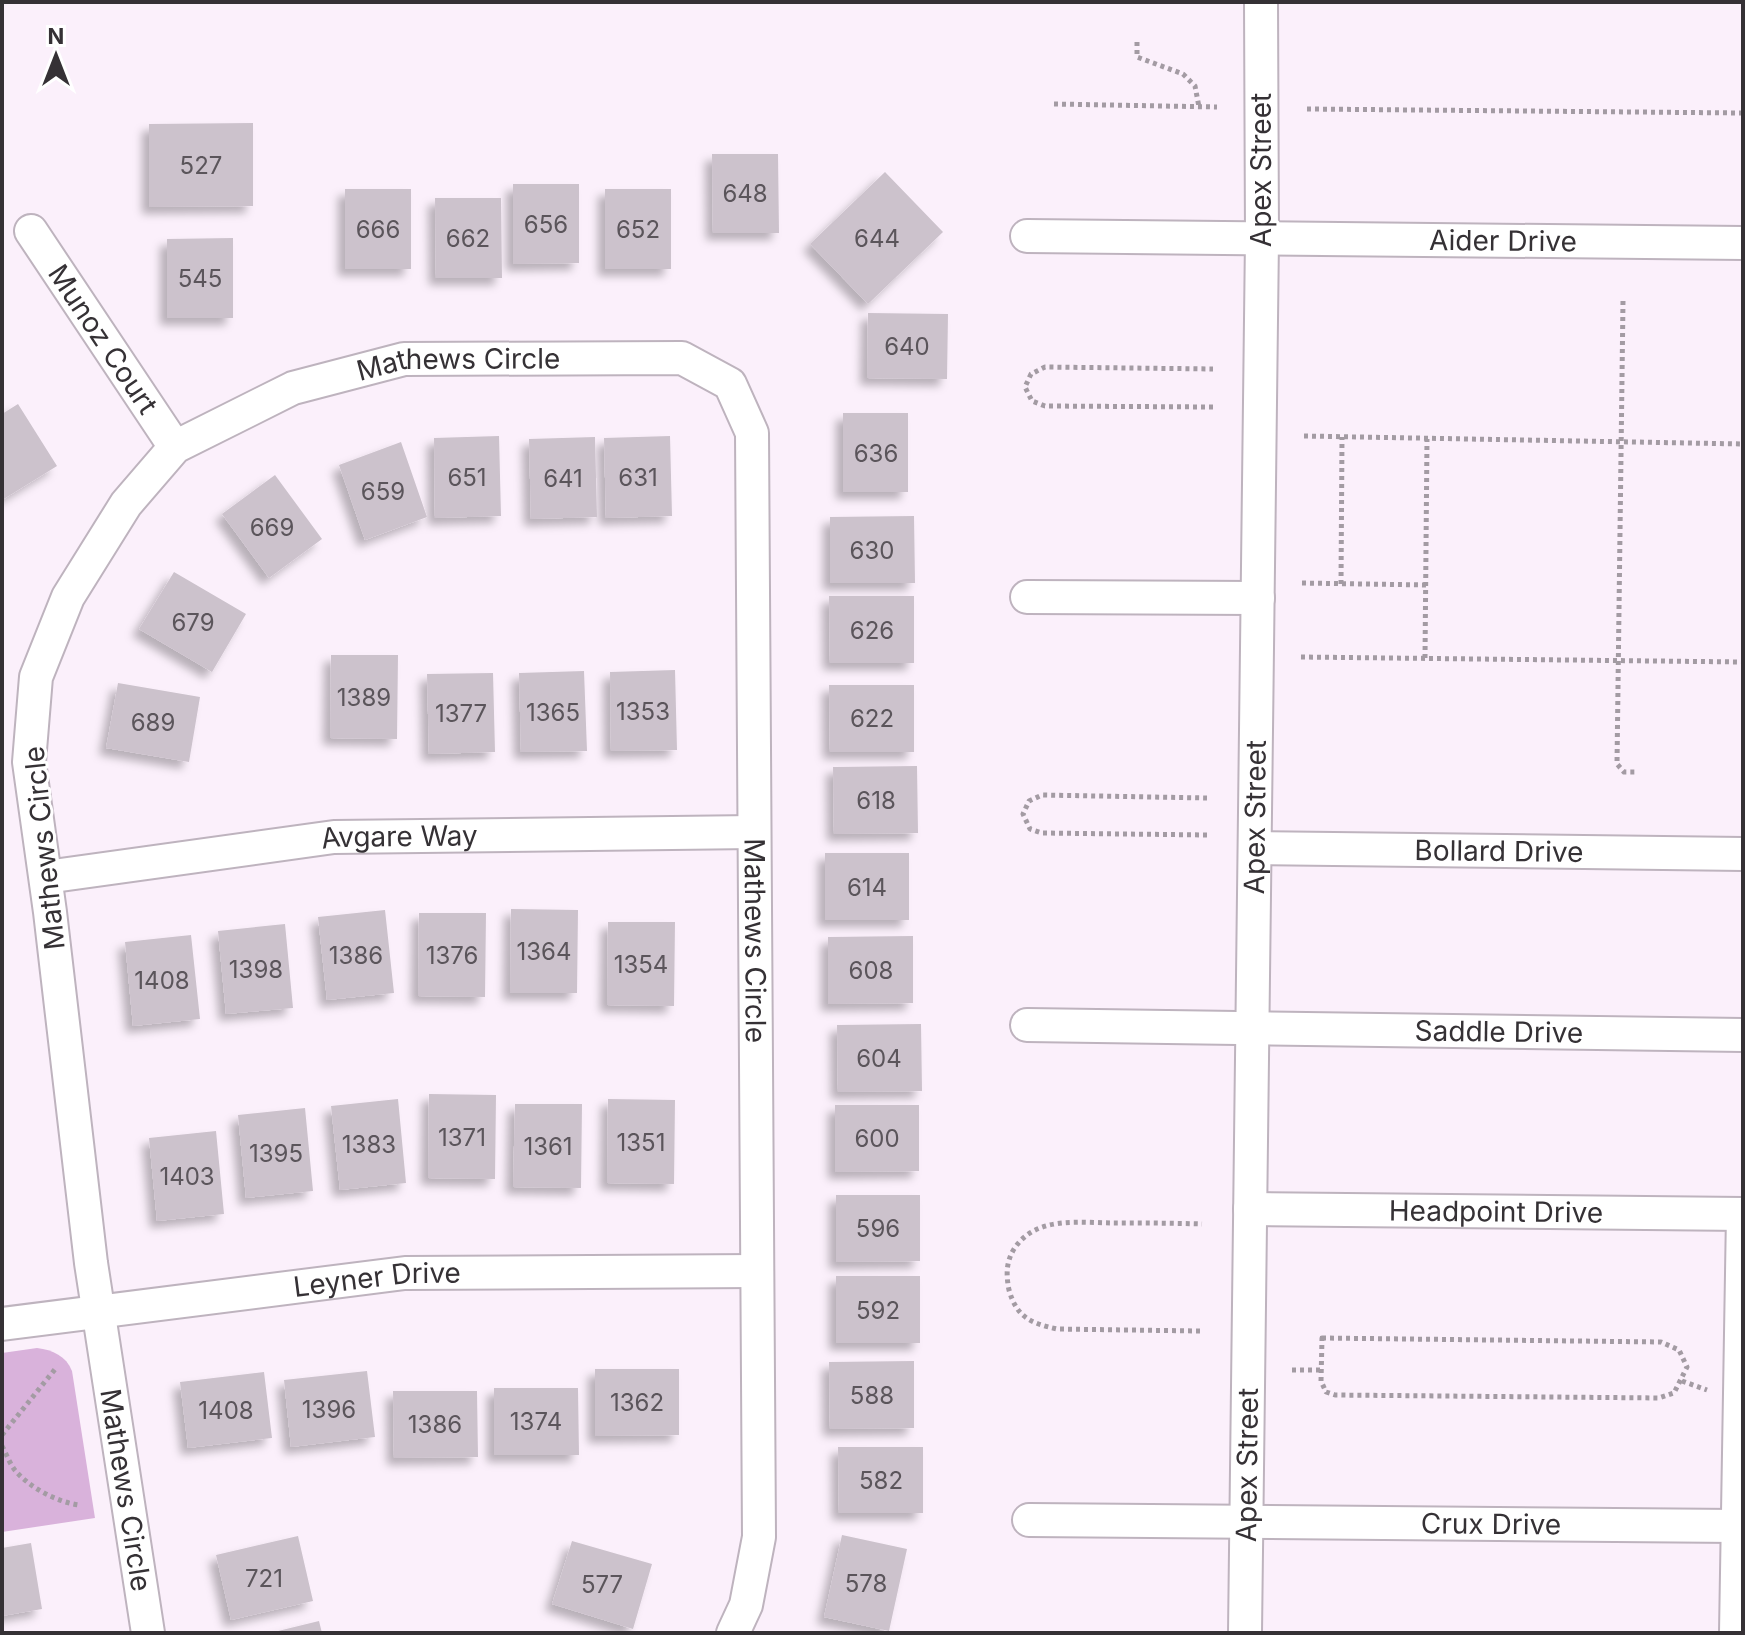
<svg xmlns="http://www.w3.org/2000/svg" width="1745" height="1635" viewBox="0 0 1745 1635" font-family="Inter,sans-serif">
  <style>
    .green { fill: #d9b2db }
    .building { fill: #ccc2cc; filter: url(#shadow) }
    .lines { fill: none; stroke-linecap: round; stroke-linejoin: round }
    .street-casing { stroke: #beb3be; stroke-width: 36 }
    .path { stroke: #a39ba3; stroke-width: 5; stroke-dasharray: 4 4; stroke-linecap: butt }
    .street { stroke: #fff; stroke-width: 32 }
    .labels { text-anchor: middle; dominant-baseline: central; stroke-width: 6; stroke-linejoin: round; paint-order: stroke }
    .number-label { font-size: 24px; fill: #5b555b }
    .street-label { font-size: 28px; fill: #353135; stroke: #fff }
  </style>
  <defs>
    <filter id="shadow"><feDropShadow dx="-7" dy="7" stdDeviation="4" flood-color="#0004"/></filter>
  </defs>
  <rect width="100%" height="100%" fill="#fbf0fb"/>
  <path class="green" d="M37,1348C53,1350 66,1356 72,1371L95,1518L2,1532V1353Z"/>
  <path class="building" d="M253,123V206L149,207V124Z
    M712,154H778L779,233H713Z
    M885,172L943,232L868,304L810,244Z
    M513,184H579V263L513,264Z
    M345,189H411V269H345Z
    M605,189H671V269H605Z
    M435,198H501L502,278H436Z
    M233,238V318H167V239Z
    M868,313L948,314L947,379L867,378Z
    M18,404L57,466L2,500V414Z
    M843,413H908V492H843Z
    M499,436L501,516L435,518L434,438Z
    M670,436L672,516L606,518L604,438Z
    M595,437L597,517L531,519L529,439Z
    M401,442L427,517L365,540L339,465Z
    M275,475L322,539L269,578L222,514Z
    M914,516L915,583H830V517Z
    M174,572L246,614L212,672L139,629Z
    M829,596H914V663H830Z
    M331,655H398L397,739L330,738Z
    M675,670L677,750L611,751L610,672Z
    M584,671L587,751L521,752L519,673Z
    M493,673L495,752L429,754L427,674Z
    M118,683L200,697L189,762L106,748Z
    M829,685H914V752H830Z
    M917,766L918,833L834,834L833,767Z
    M825,853H909V920H825Z
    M511,909L578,910L577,993H510Z
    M385,910L394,993L327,1000L318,917Z
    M419,913H486L485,997L418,996Z
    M608,922H675L674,1006L607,1005Z
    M285,924L293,1008L226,1014L218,931Z
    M191,935L200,1019L133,1026L125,942Z
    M913,936V1003L828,1004V937Z
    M921,1024L922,1091L838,1092L837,1025Z
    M429,1094L496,1095L495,1179L428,1178Z
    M398,1099L406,1183L340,1190L331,1106Z
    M608,1099L675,1100L674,1184L607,1183Z
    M515,1104H582L581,1188L513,1187Z
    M835,1105H919V1171L835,1172Z
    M305,1108L313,1191L246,1198L238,1115Z
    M216,1131L224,1214L157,1221L149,1138Z
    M836,1195H920V1261L836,1262Z
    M836,1276H920V1343H836Z
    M914,1361V1428L830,1429L829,1362Z
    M595,1369H679V1435L595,1436Z
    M367,1371L375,1437L291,1447L284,1380Z
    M264,1372L272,1438L188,1448L180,1382Z
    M494,1388H578L579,1455H494Z
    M393,1391H477L478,1457L394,1458Z
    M838,1447H923V1513H839Z
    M842,1535L907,1549L889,1631L824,1617Z
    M298,1536L313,1601L231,1620L216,1555Z
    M572,1541L652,1564L633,1629L552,1604Z
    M31,1543L42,1609L2,1616V1548Z
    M319,1621L322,1633H274V1632Z"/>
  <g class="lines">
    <g class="street-casing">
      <g id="street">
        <path id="s1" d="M31,231L175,447"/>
        <path id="s2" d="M1027,236L1743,243"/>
        <path d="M1027,597L1258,598"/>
        <path id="s3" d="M1255,848L1743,854"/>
        <path id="s4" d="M46,877L334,837L754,832"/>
        <path id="s5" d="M1027,1025L1743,1035"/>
        <path id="s6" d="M1250,1209L1743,1214"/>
        <path id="s7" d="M2,1324L405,1273L757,1271"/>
        <path id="s8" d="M1029,1520L1737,1526"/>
        <path id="s9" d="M148,1633L91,1263L50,912L29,762L36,677L68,597L126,504L175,447L293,388L404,359L682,358L730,384L752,433L759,1537L746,1605L733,1633"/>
        <path id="s10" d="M1245,1633L1262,238L1261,2"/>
        <path d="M1736,1633L1743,1214"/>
      </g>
    </g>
    <path class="path" d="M1137,42V57L1183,74L1195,86L1199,107
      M1054,104L1217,107
      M1307,109L1743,113
      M1623,301L1617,764L1624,772H1635
      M1213,407L1045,406L1032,401L1025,387L1031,374L1045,367L1213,369
      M1304,436L1743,444
      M1302,583L1426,585
      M1341,584L1342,437
      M1301,657L1743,662
      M1425,658L1427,439
      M1207,835L1042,833L1030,829L1023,814L1029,801L1042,795L1207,798
      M1200,1331L1057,1329C1031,1323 1017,1318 1009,1290C1006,1275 1006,1262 1014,1249C1036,1215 1080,1223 1115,1223C1144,1223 1173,1223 1202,1224
      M1322,1338L1661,1342L1679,1350L1687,1367L1674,1393L1659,1398L1335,1395L1326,1392L1321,1381Z
      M1292,1370H1321
      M1682,1381L1707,1390
      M2,1435L56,1368
      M2,1446C6,1453 9,1462 14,1469C28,1487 57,1502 79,1505"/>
    <use href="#street" class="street"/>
  </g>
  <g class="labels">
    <g class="number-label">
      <text x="201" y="165">527</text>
      <text x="745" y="193">648</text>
      <text x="546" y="224">656</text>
      <text x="378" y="229">666</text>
      <text x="638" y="229">652</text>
      <text x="468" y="238">662</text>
      <text x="877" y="238">644</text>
      <text x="200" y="278">545</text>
      <text x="907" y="346">640</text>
      <text x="876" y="453">636</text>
      <text x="467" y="477">651</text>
      <text x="638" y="477">631</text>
      <text x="563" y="478">641</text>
      <text x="383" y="491">659</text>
      <text x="272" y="527">669</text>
      <text x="872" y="550">630</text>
      <text x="193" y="622">679</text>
      <text x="872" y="630">626</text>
      <text x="364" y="697">1389</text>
      <text x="643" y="711">1353</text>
      <text x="553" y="712">1365</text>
      <text x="461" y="713">1377</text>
      <text x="872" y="718">622</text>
      <text x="153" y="722">689</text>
      <text x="876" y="800">618</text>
      <text x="867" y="887">614</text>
      <text x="544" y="951">1364</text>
      <text x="356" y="955">1386</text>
      <text x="452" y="955">1376</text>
      <text x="641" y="964">1354</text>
      <text x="256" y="969">1398</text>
      <text x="871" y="970">608</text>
      <text x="162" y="980">1408</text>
      <text x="879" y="1058">604</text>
      <text x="462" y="1137">1371</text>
      <text x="877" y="1138">600</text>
      <text x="641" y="1142">1351</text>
      <text x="369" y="1144">1383</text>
      <text x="548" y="1146">1361</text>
      <text x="276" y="1153">1395</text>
      <text x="187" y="1176">1403</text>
      <text x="878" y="1228">596</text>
      <text x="878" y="1310">592</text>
      <text x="872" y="1395">588</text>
      <text x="637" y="1402">1362</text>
      <text x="329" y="1409">1396</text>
      <text x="226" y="1410">1408</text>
      <text x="536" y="1421">1374</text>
      <text x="435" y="1424">1386</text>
      <text x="881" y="1480">582</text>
      <text x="264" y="1578">721</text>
      <text x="866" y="1583">578</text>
      <text x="602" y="1584">577</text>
    </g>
    <g class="street-label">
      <text transform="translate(1261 170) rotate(-90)">Apex Street</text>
      <text stroke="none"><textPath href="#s2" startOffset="476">Aider Drive</textPath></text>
      <text stroke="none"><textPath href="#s1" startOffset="130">Munoz Court</textPath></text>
      <text stroke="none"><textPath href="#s9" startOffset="1536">Mathews Circle</textPath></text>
      <text stroke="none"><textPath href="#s10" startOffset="816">Apex Street</textPath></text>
      <text stroke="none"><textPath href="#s4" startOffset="356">Avgare Way</textPath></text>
      <text transform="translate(44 848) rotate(-96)">Mathews Circle</text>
      <text stroke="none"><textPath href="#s3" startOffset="244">Bollard Drive</textPath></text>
      <text stroke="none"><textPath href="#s9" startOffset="2376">Mathews Circle</textPath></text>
      <text stroke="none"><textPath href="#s5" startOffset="472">Saddle Drive</textPath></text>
      <text stroke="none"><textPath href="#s6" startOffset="246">Headpoint Drive</textPath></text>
      <text stroke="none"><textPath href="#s7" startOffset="378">Leyner Drive</textPath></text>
      <text stroke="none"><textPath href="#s10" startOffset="168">Apex Street</textPath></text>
      <text transform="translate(126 1490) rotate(81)">Mathews Circle</text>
      <text stroke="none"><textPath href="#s8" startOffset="462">Crux Drive</textPath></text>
    </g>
  </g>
  <rect width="1745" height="1635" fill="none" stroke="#353135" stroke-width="8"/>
  <g transform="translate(56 56)" stroke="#ffffff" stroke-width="6" paint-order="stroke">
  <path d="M0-6L14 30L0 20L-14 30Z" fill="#353135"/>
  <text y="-12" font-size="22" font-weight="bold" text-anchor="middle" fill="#353135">N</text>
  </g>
</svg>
